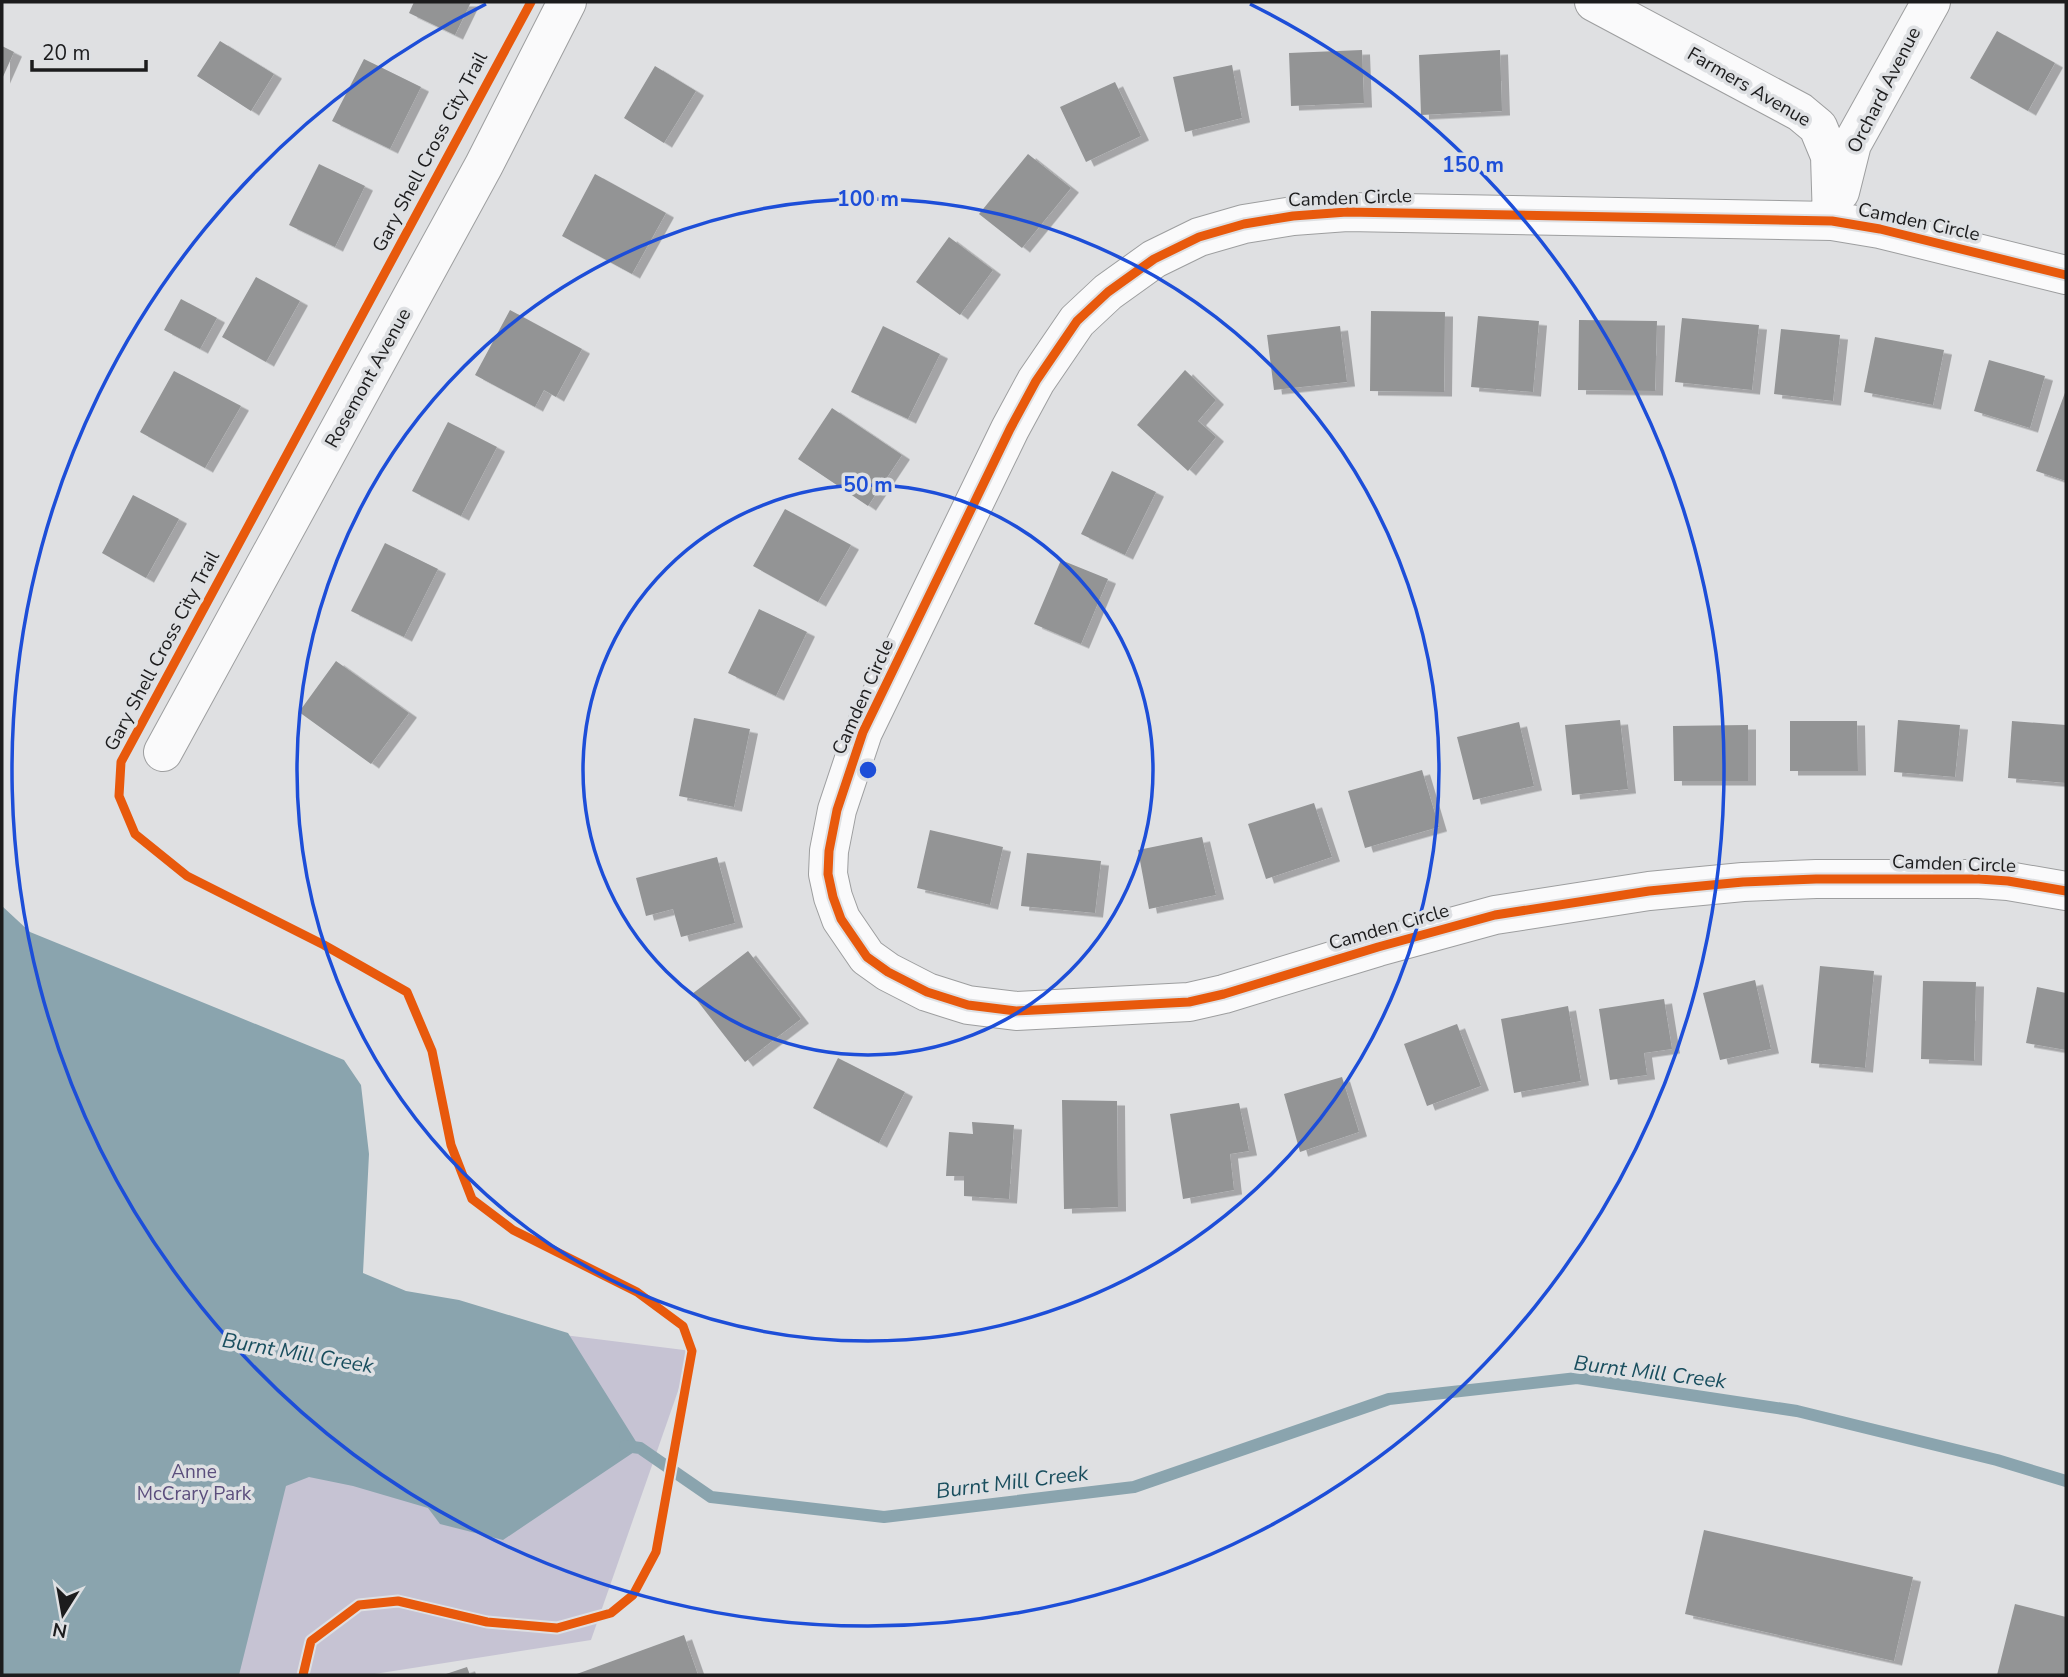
<svg xmlns="http://www.w3.org/2000/svg" width="2068" height="1677" viewBox="0 0 2068 1677" font-family="'Nunito Sans',sans-serif">
  <style>
    .green { fill: #c6c3d3 }
    .water { fill: #8aa4ae }
    .lines { fill: none; stroke-linecap: round; stroke-linejoin: round }
    .stream { stroke: #8aa4ae; stroke-width: 12 }
    .building { fill: #939495; filter: url(#shadow) }
    .minor-casing { stroke: #9d9e9f; stroke-width: 40 }
    .minor { stroke: #fafafb; stroke-width: 38 }
    .cycleway-casing { stroke: #dee0e3; stroke-width: 13 }
    .cycleway { stroke: #e8590c; stroke-width: 9 }
    .ring { fill: none; stroke: #1d4ed8; stroke-width: 3.5 }
    .labels { text-anchor: middle; dominant-baseline: central; stroke-width: 7; stroke-linejoin: round; paint-order: stroke }
    .street-label { font-size: 19px; fill: #1c1c1d; stroke: #dee0e3 }
    .park-label { font-size: 19px; fill: #5b4e7d; stroke: #dee0e3 }
    .water-label { font-size: 21px; font-style: italic; fill: #194e5e; stroke: #dee0e3 }
    .centre { fill: #1d4ed8; stroke: #dee0e3; stroke-width: 3.5 }
    .ring-label { font-size: 21px; text-anchor: middle; font-weight: bold; fill: #1d4ed8; stroke: #dee0e3; stroke-width: 7; stroke-linejoin: round; paint-order: stroke }
  </style>
  <defs>
    <filter id="shadow"><feDropShadow dx="8" dy="4.5" stdDeviation="0" flood-color="#0004"/></filter>
  </defs>
  <rect width="100%" height="100%" fill="#dfe0e2"/>
  <path class="green" d="M2,1265L692,1351L591,1640L368,1675H2Z"/>
  <path class="water" d="M2,906L30,932L344,1060L361,1085L369,1154L363,1273L406,1291L459,1300L568,1333L640,1448L503,1540L440,1524L428,1508L353,1486L309,1477L286,1486L239,1675H2Z"/>
  <g class="lines">
    <path class="stream" d="M625,1446L640,1448L711,1497L884,1517L1134,1487L1389,1399L1577,1378L1797,1411L1997,1460L2066,1481"/>
  </g>
  <path class="building" d="M414,2H471L455,35L409,13Z
    M1997,31L2055,63L2028,111L1970,78Z
    M220,41L274,74L251,111L197,76Z
    M2,46L14,52L2,79Z
    M1362,50L1364,103L1291,106L1289,53Z
    M1500,50L1502,111L1421,115L1419,55Z
    M364,59L421,87L390,149L332,121Z
    M1232,65L1242,118L1185,132L1173,77Z
    M655,66L696,91L664,143L624,118Z
    M1115,82L1141,136L1086,162L1060,107Z
    M1028,154L1071,188L1022,248L979,214Z
    M319,164L365,186L335,247L289,225Z
    M595,174L666,213L632,274L562,236Z
    M949,237L993,270L960,315L916,282Z
    M256,277L300,301L266,362L222,337Z
    M181,299L217,318L200,349L164,330Z
    M510,310L582,349L556,397L544,390L535,407L475,375Z
    M1371,311L1445,312L1444,392L1370,391Z
    M1478,316L1539,321L1533,392L1471,387Z
    M1682,318L1759,325L1752,390L1675,382Z
    M1579,320L1657,321L1655,391L1578,390Z
    M883,326L940,354L908,419L851,392Z
    M1340,326L1347,382L1274,390L1267,335Z
    M1781,329L1840,335L1833,401L1774,394Z
    M1875,337L1944,350L1933,405L1864,392Z
    M1989,360L2045,376L2030,428L1974,411Z
    M1185,370L1216,400L1198,421L1216,437L1188,471L1137,425Z
    M174,371L241,406L205,468L140,432Z
    M2066,390V481L2036,471Z
    M832,408L902,455L868,506L798,459Z
    M448,422L497,447L461,516L412,491Z
    M1112,471L1156,492L1125,555L1081,534Z
    M133,495L179,519L146,578L102,553Z
    M785,509L851,545L818,602L753,566Z
    M385,543L438,569L404,637L351,611Z
    M1061,560L1108,579L1081,644L1034,624Z
    M759,609L807,632L776,696L728,673Z
    M336,661L409,713L371,764L299,712Z
    M694,718L750,729L734,807L679,796Z
    M1620,720L1628,789L1572,795L1565,725Z
    M1898,720L1960,725L1955,777L1894,772Z
    M1790,721H1857L1858,771H1790Z
    M2012,721L2066,725V783L2008,778Z
    M1519,722L1534,786L1473,800L1457,737Z
    M1748,725V781H1674L1673,726Z
    M1422,770L1439,827L1365,848L1348,791Z
    M1314,803L1332,857L1266,879L1248,824Z
    M930,830L1003,847L990,905L917,888Z
    M1202,837L1216,895L1149,909L1138,850Z
    M1027,853L1101,861L1095,913L1021,906Z
    M717,857L735,923L681,937L673,909L646,916L636,878Z
    M748,951L801,1019L745,1062L692,994Z
    M1820,966L1874,971L1865,1068L1811,1063Z
    M1755,980L1771,1049L1720,1060L1703,993Z
    M1923,981L1976,982L1974,1061L1921,1059Z
    M2037,987L2066,993V1050L2026,1043Z
    M1664,999L1672,1049L1644,1053L1647,1075L1610,1080L1599,1009Z
    M1568,1006L1581,1081L1514,1093L1501,1019Z
    M1457,1024L1481,1086L1427,1106L1404,1044Z
    M838,1058L905,1092L879,1143L813,1108Z
    M1342,1077L1359,1132L1300,1152L1284,1094Z
    M1062,1100L1117,1101L1118,1207L1064,1209Z
    M1239,1103L1249,1151L1230,1154L1234,1190L1183,1199L1170,1114Z
    M972,1122L1014,1125L1009,1199L964,1196V1176H946L949,1132L973,1134Z
    M1704,1530L1913,1577L1894,1661L1685,1614Z
    M2015,1604L2066,1617V1675H1997Z
    M684,1635L698,1675H574Z
    M467,1667L470,1675H443Z"/>
  <g class="lines">
    <g class="minor-casing">
      <path id="minor" d="M1594,2L1800,112L1818,127L1830,156L1832,221
        M1840,192L1852,144L1931,2
        M2066,275L1880,229L1832,221L1347,212L1293,216L1244,224L1199,237L1154,259L1108,292L1077,321L1036,381L1010,429L863,732L837,810L829,851L828,874L833,897L841,919L867,957L888,972L927,992L968,1005L1016,1011L1189,1002L1224,994L1378,947L1495,915L1649,891L1743,882L1816,879H1979L2008,881L2066,891
        M163,752L484,165L567,2"/>
    </g>
    <use href="#minor" class="minor"/>
    <g class="cycleway-casing">
      <path id="cycleway" d="M2066,275L1880,229L1832,221L1347,212L1293,216L1244,224L1199,237L1154,259L1108,292L1077,321L1036,381L1010,429L863,732L837,810L829,851L828,874L833,897L841,919L867,957L888,972L927,992L968,1005L1016,1011L1189,1002L1224,994L1378,947L1495,915L1649,891L1743,882L1816,879H1979L2008,881L2066,891
        M303,1675L311,1641L359,1605L398,1601L487,1622L557,1628L611,1613L633,1595L656,1552L692,1351L683,1326L637,1292L513,1230L472,1199L451,1145L432,1051L407,992L324,945L187,876L135,834L119,796L121,762L531,2"/>
    </g>
    <use href="#cycleway" class="cycleway"/>
  </g>
  <g class="ring">
    <circle cx="868" cy="770" r="285"/>
    <circle cx="868" cy="770" r="571"/>
    <path d="M1250 4A856 856 0 1 1 486 4"/>
  </g>
  <g class="labels">
    <g class="street-label">
      <text transform="translate(1749 87) rotate(30)">Farmers Avenue</text>
      <text transform="translate(1884 90) rotate(-63)">Orchard Avenue</text>
      <text transform="translate(430 152) rotate(-62)">Gary Shell Cross City Trail</text>
      <text transform="translate(1350 198) rotate(-2)">Camden Circle</text>
      <text transform="translate(1919 222) rotate(12)">Camden Circle</text>
      <text transform="translate(368 378) rotate(-61)">Rosemont Avenue</text>
      <text transform="translate(162 651) rotate(-62)">Gary Shell Cross City Trail</text>
      <text transform="translate(863 697) rotate(-66)">Camden Circle</text>
      <text transform="translate(1954 864) rotate(2)">Camden Circle</text>
      <text transform="translate(1389 927) rotate(-16)">Camden Circle</text>
    </g>
    <g class="park-label">
      <text x="194" y="1472">Anne<tspan x="194" dy="22">McCrary Park</tspan></text>
    </g>
    <g class="water-label">
      <text transform="translate(298 1353) rotate(10)">Burnt Mill Creek</text>
      <text transform="translate(1650 1372) rotate(7)">Burnt Mill Creek</text>
      <text transform="translate(1012 1482) rotate(-7)">Burnt Mill Creek</text>
    </g>
  </g>
  <circle cx="868" cy="770" r="10" class="centre"/>
  <g class="ring-label">
    <text x="1473" y="172">150 m</text>
    <text x="868" y="206">100 m</text>
    <text x="868" y="492">50 m</text>
  </g>
  <rect width="2068" height="1677" fill="none" stroke="#1c1c1d" stroke-width="7"/>
  <g transform="translate(63 1614) rotate(191)" stroke="#dee0e3" stroke-width="5" paint-order="stroke">
  <path d="M0-5L12 26L0 18L-12 26Z" fill="#1c1c1d"/>
  <text y="-10" font-size="19" font-weight="bold" text-anchor="middle" fill="#1c1c1d">N</text>
  </g>
  <path d="M32 60v10h114v-10" fill="none" stroke="#1c1c1d" stroke-width="3.5"/>
  <text x="42" y="60" font-size="21" fill="#1c1c1d" stroke="#dee0e3" stroke-width="5" paint-order="stroke">20 m</text>
</svg>
